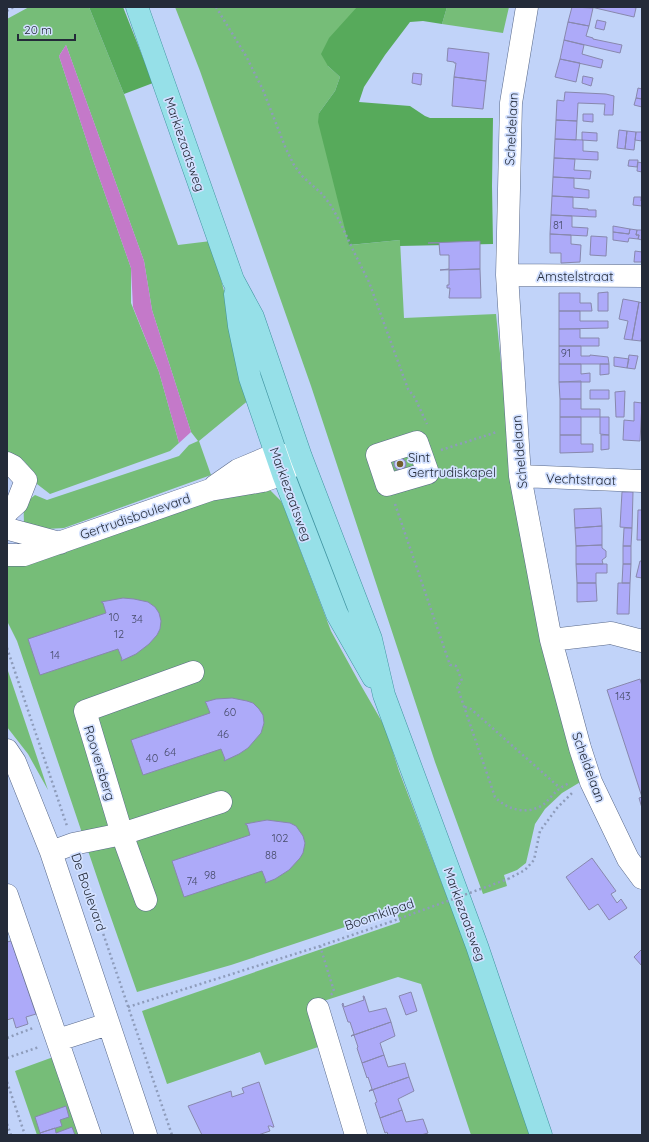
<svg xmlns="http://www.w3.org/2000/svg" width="649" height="1142" viewBox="0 0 649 1142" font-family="Quicksand,sans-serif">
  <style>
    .green { fill: #76bd78 }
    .forest { fill: #57aa5b }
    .water { fill: #c479c9 }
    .building { fill: #adaaf9; stroke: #8888ad }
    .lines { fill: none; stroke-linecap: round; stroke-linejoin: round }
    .minor-casing { stroke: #59698a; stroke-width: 23 }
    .major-casing { stroke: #4194a1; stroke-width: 23 }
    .path { stroke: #8e9cbb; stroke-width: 2.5; stroke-dasharray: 2 3; stroke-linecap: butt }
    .minor { stroke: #fff; stroke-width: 22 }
    .major { stroke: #96e0e8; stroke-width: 22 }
    .path-bridge { stroke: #8e9cbb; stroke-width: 2.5; stroke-dasharray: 2 3; stroke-linecap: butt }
    .poi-dot { fill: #735d2d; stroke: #d2e0ff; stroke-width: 1.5 }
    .labels { text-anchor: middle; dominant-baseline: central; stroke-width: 3.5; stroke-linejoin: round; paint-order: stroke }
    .number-label { font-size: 11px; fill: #464b69 }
    .street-label { font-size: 13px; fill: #242b39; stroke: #d2e0ff }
    .poi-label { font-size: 13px; fill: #242b39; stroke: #d2e0ff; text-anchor: start }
  </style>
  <rect width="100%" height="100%" fill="#c1d3f9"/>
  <path class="green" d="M29,7H89L124,94L178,245L211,241L230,314L250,399L199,441L211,475L64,528L46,529L24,525C24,509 21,506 35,495L47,500L179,456L189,445L198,441L191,432L152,310L144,261L66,45L59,56L93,160L131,268V303L159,372L179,443L170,451L50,494L37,484L32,471L24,461L15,455L7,453V19Z
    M175,7H357L328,66L340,77L335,91L319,113L350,245L400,240L404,318L496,314L516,511L582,781L562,793L545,809L535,824L526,863L517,870L504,875L507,886L483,894L435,762L311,386L200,71Z
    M447,7H509L503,33L442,24Z
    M270,490L281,501L285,510L331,631L359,682L385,727L399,771L489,1007L535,1135H471L421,984L398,977L308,1006L321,1046L265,1065L260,1052L167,1084L142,1011L400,922L396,910L231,965L137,992L102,892L17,641L7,621V562L211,499Z
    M7,668L48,790L28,754L7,727Z
    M56,1056L83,1135H37L15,1071Z"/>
  <path class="forest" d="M89,7H123L153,83L124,94Z
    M357,7H447L442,24L423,21L410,22L385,55L364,87L359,102L410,106L425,116L430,118H493L492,186L493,244L400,246V240L349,245L318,122L319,113L335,91L340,77L328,66L321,54L329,38Z"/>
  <path class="water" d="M66,45L144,261L152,310L191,432L179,443L159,372L133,307L131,268L93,160L59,56Z"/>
  <path class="building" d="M572,7L593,8L589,26L568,22Z
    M591,7H632L636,8L634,17Z
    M597,20L606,22L604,30L595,28Z
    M568,22L589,26L586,36L593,38V39L622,45L620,53L564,40Z
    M564,40L584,45L582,54L603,60L601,68L560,59Z
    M448,48L489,53L486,81L454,77L456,63H454V62L447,61Z
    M560,59L580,63L576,82L555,77Z
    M413,73L422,74L421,85L412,83Z
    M583,76L593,78L591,86L582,83Z
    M454,77L486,81L483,109L452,106Z
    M638,88L642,89V99L636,98Z
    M565,92L606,94L614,96L613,115H604L605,104L578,103L577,121L556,120L557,100L564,101Z
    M636,98L642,99V107L634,105Z
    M583,114H593V122L583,121Z
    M556,120L577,121L576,140L555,139Z
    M619,130L627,131L625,149L617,148Z
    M627,131L636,132L634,150L625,149Z
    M582,132L597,133V141L582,140Z
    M636,132H642V141L635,140Z
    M555,139L583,140V151L598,152V160L554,158Z
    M554,158L575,159L574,170L591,171L590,179L553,177Z
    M629,160H638L637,167L628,166Z
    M638,162L642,163V172L637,171Z
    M553,177L574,178V188L589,190V198L552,196Z
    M552,196L573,197V208L588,209V210H596V217L551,215Z
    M634,197H641V201L642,202V206L633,205Z
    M551,215L572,216V227L588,228L587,236L550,234Z
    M613,226L630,229L629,234L613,232Z
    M630,229L637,230L636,235H639L638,239L629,238L628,242L613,240V232L629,234Z
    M637,230H642V240L638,239L639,235H636Z
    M550,234L571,235V244L581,245L580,262L561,263V253H550Z
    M591,236L607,237L606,256L590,255Z
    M480,241V269L440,270L449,269V255H440L439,243H428Z
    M635,251L642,252V262H634Z
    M480,269L481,298H449L450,288H447V285H449V270Z
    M608,292V311H598V293Z
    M559,293H580V303H591L592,311H559Z
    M623,299L639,302L632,340L624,339L628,321L619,319Z
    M639,302L642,303V334L641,341L632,340Z
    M559,311H580V321H608V328L559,329Z
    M559,329H580V338H599V346H559Z
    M559,346H581V356H590V355L608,357L609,364H559Z
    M629,355L638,356L635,369L627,368Z
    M614,357L629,359L627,368L614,366Z
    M559,364H581V374L590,373V382H559Z
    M600,364H609V374L600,375Z
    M581,381V399H560L559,382Z
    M590,390H609V399H590Z
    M625,391L624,417H616L615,392Z
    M560,399H581V409H600V417H560Z
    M634,402L642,403L640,441L623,440L624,420L634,421Z
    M560,417H581V435H560Z
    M600,417H609V435L600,434Z
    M560,435H581V444H593V452L560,453Z
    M601,435H609V449L601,450Z
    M394 464a6 6 0 1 1 12 0a6 6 0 1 1-12 0Z
    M622,492H633L632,528L620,527Z
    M601,508L602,526L575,528L574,509Z
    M638,510H642V540H637Z
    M602,526V545L576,546L575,528Z
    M624,528H632L631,546H623Z
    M602,545V548L606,551V557L602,560L603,564H576V546Z
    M623,546H631V564H623Z
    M640,561H642V578L636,577Z
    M576,564H607V573H596V583H577Z
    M623,564H631L630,583H622Z
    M577,583H596L597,601L577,602Z
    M618,583H630L629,614H617Z
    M123,598L134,599L148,602L155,607L159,613L161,621L160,629L157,635L149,644L136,654L121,661L122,659L118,649L40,675L28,639L106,613L103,603L101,602Z
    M640,679L642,686V808L639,798L642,797L607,690Z
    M232,698L247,701L253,703L259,709L263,715L264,723L261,733L248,748L239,754L224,761L225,759L221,749L143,775L131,740L210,713L206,703L205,702L216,699Z
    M267,820L290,823L296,826L303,836L305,843L303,853L300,858L289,870L275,879L265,883L266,881L262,871L184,897L172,861L250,835L247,825L245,824Z
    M592,858L616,891L611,894L617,903L621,899L627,908L609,920L598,904L589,910L566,877Z
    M11,941L36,1014L26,1017L28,1024L16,1028L13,1018L7,1020V942Z
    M642,949V966L634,957Z
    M411,992L417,1011L406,1015L399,996Z
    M363,996H364L369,1012L386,1008L391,1022L351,1036L354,1034L350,1022H348L342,1004L343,1003L344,1007L364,1000Z
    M391,1022L395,1036L380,1043L384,1055L362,1063L357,1048L358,1047L354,1035L351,1036Z
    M384,1055L388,1067L405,1063L409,1077L369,1091L372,1089L368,1077L367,1078L362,1063Z
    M409,1077L414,1091L398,1099L402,1110L380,1118L375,1103L377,1102L373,1090L369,1091Z
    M259,1082L274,1127H272L271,1126H268L270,1131L258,1135H202L188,1106L231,1091L232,1097L244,1093L242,1088Z
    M66,1106L69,1117L60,1120L62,1126L40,1133L35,1117Z
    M402,1110L406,1122L423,1119L428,1133L421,1135H388L387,1132L385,1133L380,1118Z
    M72,1127L75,1135H41L40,1133L55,1128L56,1133Z"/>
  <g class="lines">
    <g class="minor-casing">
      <path id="minor" d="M527,7L511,103L507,275L520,476L551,640L580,748L591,782L628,859L642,878
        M507,275L642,276
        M417,442L428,473L387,485L377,455Z
        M7,463L13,466L26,480L17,503L7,512
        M520,476L642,481
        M215,486L238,470L276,454L296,457
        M7,528L12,530L60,543
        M7,555H24L210,490L263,481L283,474L296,462
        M551,640L611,633L642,641
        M193,672L85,711L122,834L221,802
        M7,750L15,762L51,852L146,1135
        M51,852L73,844L122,834L146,900
        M7,895L90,1135
        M318,1009L356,1135
        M58,1040L108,1024"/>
    </g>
    <g class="major-casing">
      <path id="major" d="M137,7L233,280L253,317L301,457L371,639L384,695L477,946L541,1135
        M235,294L239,326L250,378L283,474L337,614L373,677"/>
    </g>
    <path class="path" d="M216,7L246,56L263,90L286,149L294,165L302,176L322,194L330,204L339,220L353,250L369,282L408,389L415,398L427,424
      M7,11L14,7
      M441,450L497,432
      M395,504L450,665L456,666L462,681L457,686L495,797C506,809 526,815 541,806C545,804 547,801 550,798C556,791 562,786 570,783
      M7,648L67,826
      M465,707L471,709L560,788
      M79,863L172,1135
      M508,879L525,870L534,860L540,831L557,808L573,792
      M320,946L334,991L331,995
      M128,1007L320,946L390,922
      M7,1038L33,1028
      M7,1058L39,1047
      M7,1082L25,1135
      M7,1124L11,1135"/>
    <use href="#minor" class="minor"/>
    <use href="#major" class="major"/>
    <path class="path-bridge" d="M390,922L508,879"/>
  </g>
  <circle class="poi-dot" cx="400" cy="464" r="4"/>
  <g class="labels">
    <g class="number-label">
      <text x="558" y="225">81</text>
      <text x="566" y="353">91</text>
      <text x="114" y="617">10</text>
      <text x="137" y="619">34</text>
      <text x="119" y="634">12</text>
      <text x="55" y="655">14</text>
      <text x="623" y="696">143</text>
      <text x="230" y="712">60</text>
      <text x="223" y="734">46</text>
      <text x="170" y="752">64</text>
      <text x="152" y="758">40</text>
      <text x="280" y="838">102</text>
      <text x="271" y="855">88</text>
      <text x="210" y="875">98</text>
      <text x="192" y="881">74</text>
    </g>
    <g class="street-label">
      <text transform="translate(511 129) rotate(-87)">Scheldelaan</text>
      <text transform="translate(185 144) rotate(71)">Markiezaatsweg</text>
      <text x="575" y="276">Amstelstraat</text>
      <text transform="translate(519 452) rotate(-95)">Scheldelaan</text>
      <text transform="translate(581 479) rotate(2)">Vechtstraat</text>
      <text transform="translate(291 494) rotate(70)">Markiezaatsweg</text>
      <text transform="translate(135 516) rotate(-19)">Gertrudisboulevard</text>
      <text transform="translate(100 763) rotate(73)">Rooversberg</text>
      <text transform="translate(589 767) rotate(70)">Scheldelaan</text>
      <text transform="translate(89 892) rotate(71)">De Boulevard</text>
      <text transform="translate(379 914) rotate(-19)">Boomkilpad</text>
      <text transform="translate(465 914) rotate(70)">Markiezaatsweg</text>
    </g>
    <g class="poi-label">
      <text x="408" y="457">Sint<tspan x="408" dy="15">Gertrudiskapel</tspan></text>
    </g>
  </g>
  <rect width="649" height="1142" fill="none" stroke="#242b39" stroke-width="16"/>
  <path d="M18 34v6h57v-6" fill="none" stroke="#242b39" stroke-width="2"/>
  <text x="24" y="34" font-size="12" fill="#242b39" stroke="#d2e0ff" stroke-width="3" paint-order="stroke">20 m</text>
</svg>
